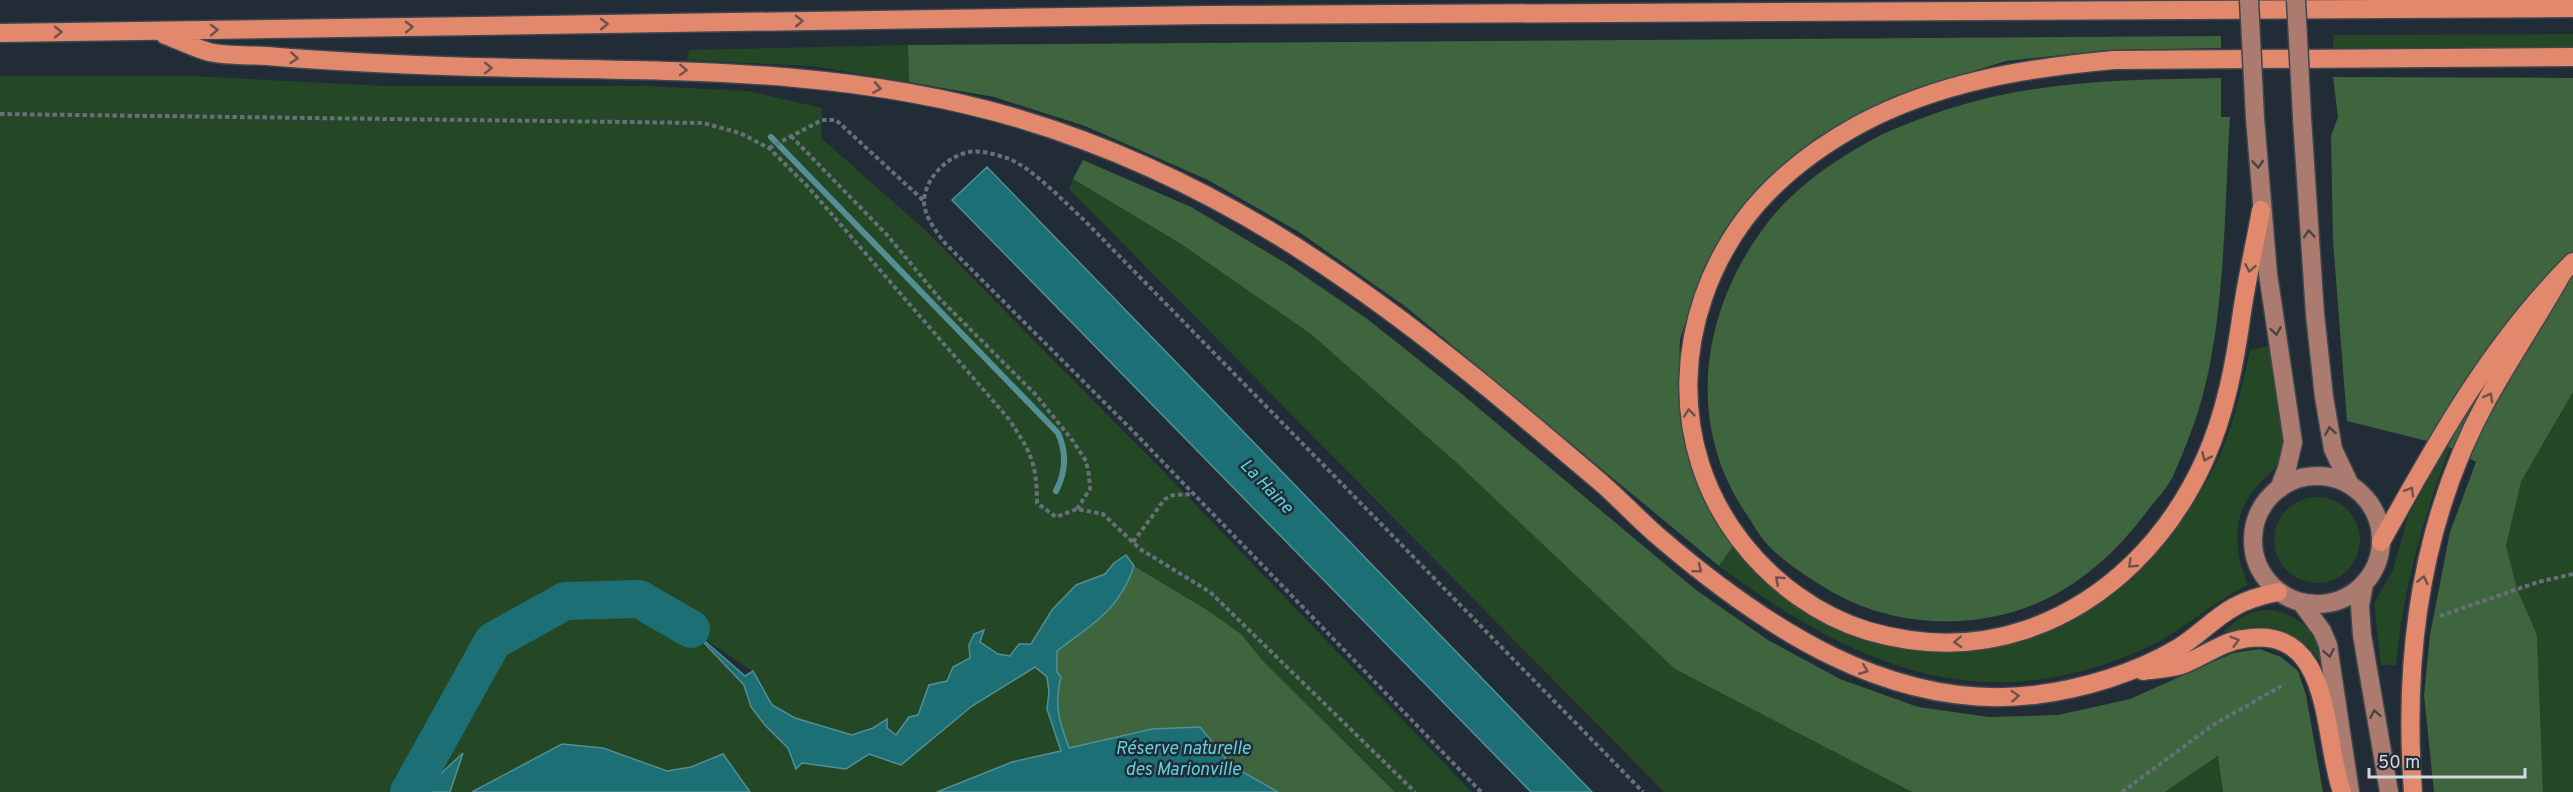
<svg xmlns="http://www.w3.org/2000/svg" width="2573" height="792" viewBox="0 0 2573 792" font-family="Overpass,sans-serif">
  <style>
    .green { fill: #244725 }
    .forest { fill: #3e653e }
    .water { fill: #1c6f75; stroke: #538f95; stroke-width: 1.5 }
    .lines { fill: none; stroke-linecap: round; stroke-linejoin: round }
    .stream { stroke: #538f95; stroke-width: 6 }
    .river { stroke: #1c6f75; stroke-width: 38 }
    .major-casing { stroke: #3e474f; stroke-width: 21 }
    .highway-casing { stroke: #3e474f; stroke-width: 21 }
    .path { stroke: #677079; stroke-width: 4; stroke-dasharray: 4.5 3; stroke-linecap: butt }
    .major { stroke: #ac7b6f; stroke-width: 18 }
    .highway { stroke: #e2896d; stroke-width: 18 }
    .major-bridge-casing { stroke: #3e474f; stroke-width: 21; stroke-linecap: butt }
    .major-bridge { stroke: #ac7b6f; stroke-width: 18 }
    .oneway { stroke: #6e514c }
    .oneway2 { stroke: #4b4447 }
    .labels { text-anchor: middle; dominant-baseline: central; stroke-width: 5; stroke-linejoin: round; paint-order: stroke }
    .water-label { font-size: 18px; font-style: italic; fill: #5ed3dd; stroke: #212c36 }
  </style>
  <rect width="100%" height="100%" fill="#212c36"/>
  <path class="green" d="M2573,34V47L2333,48V35Z
    M908,45L909,82L811,66L687,60L689,50Z
    M0,76H191L386,86H646L748,91L822,108L821,138L924,229L1165,473L1472,792H1395L1263,661L1241,634L1207,610L1134,566L1126,555C1118,561 1113,568 1105,574C1097,581 1083,580 1075,586C1053,602 1033,654 1009,656C998,657 988,648 980,642L983,630L969,645L970,658L953,667L948,681L929,685L918,715L909,717L896,735L887,728L886,720L873,728L852,735L839,732L809,741L787,704L795,718L772,706L752,671L694,632L744,685L751,707L765,725L802,763L846,769L869,753L901,765C943,729 985,693 1035,667L1047,677L1049,692L1047,709L1061,751L1012,762L937,792H750L723,755L691,767L667,771L603,748L562,744L472,792H450L462,754L420,792H0Z
    M1073,179L1181,244L1312,335L1459,465L1797,731L1912,792H1664L1069,189Z
    M2268,346C2273,374 2288,426 2283,452C2279,467 2268,474 2258,485C2230,516 2234,549 2248,585C2212,602 2184,630 2148,647C1982,723 1856,667 1719,566L1733,546C1749,565 1765,583 1784,598C1816,623 1855,639 1895,647C2031,673 2143,595 2208,479C2230,440 2241,394 2250,350Z
    M2573,392V792H2543L2537,635L2516,589L2506,546L2521,482Z
    M2447,446L2450,448C2423,517 2403,590 2396,665H2381L2374,603L2393,570L2408,516Z
    M2274 540a43 43 0 1 1 86 0a43 43 0 1 1-86 0Z
    M2271,610C2302,615 2317,634 2322,664C2304,637 2282,624 2250,627C2241,628 2230,633 2223,632C2237,619 2250,609 2271,610Z
    M2219,756L2223,792H2165Z"/>
  <path class="forest" d="M2221,36V48L2106,50L2006,61L1894,96L1816,138L1768,180L1723,232L1698,285L1680,339L1678,395L1685,444L1703,498L1733,546L1719,566L1406,307L1299,232L1208,180L1085,126L994,97L909,82L908,45Z
    M2333,77L2573,78V392L2521,482L2506,546L2517,589L2537,635L2543,792H2434L2424,695L2430,635L2450,532L2476,462L2447,446L2347,421L2333,241L2331,136L2338,117Z
    M2221,78V117H2230C2224,212 2226,322 2198,412C2191,434 2182,455 2173,476C2167,488 2157,499 2148,510C2114,556 2071,594 2016,611C1954,630 1883,623 1827,589C1806,576 1783,562 1766,543C1759,535 1753,524 1747,515C1680,418 1704,296 1778,210C1806,179 1844,154 1881,135C1893,129 1907,124 1920,119C2022,80 2114,80 2221,78Z
    M1083,160L1191,207L1287,264L1366,318L1463,395L1696,590L1768,640L1840,679L1918,707L1989,717L2058,715L2130,699L2233,653L2260,649L2281,657L2298,671L2306,695L2323,792H2223L2218,756L2165,792H1912L1675,669L1459,465L1312,335L1181,244L1073,179Z
    M1134,566L1207,610L1241,634L1263,661L1395,792H1278L1232,766L1200,727L1152,729L1069,748C1059,718 1053,709 1061,677L1057,673L1056,651C1091,625 1119,609 1134,566Z"/>
  <path class="water" d="M987,167L1592,792H1531L952,200Z
    M1126,555L1134,566C1119,611 1092,624 1057,651V672L1061,677C1054,707 1059,720 1069,748L1152,729L1200,727L1232,766L1278,792H937L1012,762L1061,751L1047,709L1049,692L1047,677L1035,667L972,706L901,765L869,754L846,769L802,763L796,769L788,748L765,725L751,707L744,685L691,629L745,676L753,671L772,705L795,718L852,735L873,728L887,719V728L896,735L909,717L918,715L929,685L947,681L953,667L970,658L969,645L974,634L984,630L980,642L998,654L1010,656L1019,644H1031L1052,610L1076,585L1105,574L1114,563Z
    M562,744L603,748L667,771L691,767L723,754L750,792H472Z
    M463,753L450,792H421Z"/>
  <g class="lines">
    <path class="stream" d="M771,137L1058,433C1067,453 1066,472 1056,491"/>
    <path class="river" d="M409,792L493,641L565,601L639,599L691,629"/>
    <g class="major-casing">
      <path id="major" d="M2255,118L2268,274L2293,442L2287,468L2279,489
        M2302,118L2315,314L2324,397L2333,449L2350,485
        M2253 540a64 64 0 1 1 128 0a64 64 0 1 1-128 0Z
        M2364,584L2360,606L2362,635L2389,792
        M2301,602L2322,631L2328,645L2350,792"/>
    </g>
    <g class="highway-casing">
      <path id="highway" d="M0,33L1207,15L2573,8
        M165,35C179,40 194,48 209,52C227,56 248,55 267,56C310,60 352,62 395,64C607,75 814,57 1020,119C1140,155 1251,213 1353,285C1439,345 1519,413 1599,481C1620,499 1638,519 1659,537C1763,626 1890,712 2034,695C2083,689 2136,673 2178,648C2198,636 2214,618 2234,607C2248,599 2263,595 2278,592
        M2261,210C2255,244 2247,278 2242,312C2235,362 2226,412 2205,459C2170,537 2108,602 2025,630C1974,647 1920,646 1868,631C1818,616 1772,582 1740,540C1667,445 1674,315 1744,220C1774,180 1816,148 1860,124C1939,82 2026,68 2114,60L2573,57
        M2381,542C2436,443 2491,343 2573,262
        M2143,671C2156,669 2172,669 2184,664C2204,656 2222,642 2243,639C2334,623 2322,738 2342,792
        M2413,792C2403,656 2421,519 2488,398C2512,355 2539,315 2563,272"/>
    </g>
    <path class="path" d="M0,114L703,123L740,133L769,148L809,188L1008,418C1030,451 1037,462 1037,503L1056,517L1077,509L1103,514L1140,549L1210,592L1415,792
      M791,136L888,236L940,299L1035,394L1073,441L1086,461L1089,475L1090,489L1077,509
      M769,148L822,120H836L924,201
      M1133,542L1165,499L1173,495L1193,494
      M2440,616L2538,582L2573,574
      M1481,792L1130,428L944,242C935,230 925,217 924,202C924,181 944,160 962,154C976,148 993,154 1007,158C1033,168 1064,202 1085,221L1643,792
      M2122,792L2213,725L2285,684"/>
    <use href="#major" class="major"/>
    <use href="#highway" class="highway"/>
    <g class="major-bridge-casing">
      <path id="major-bridge" d="M2249,0L2255,118
        M2296,0L2302,118"/>
    </g>
    <use href="#major-bridge" class="major-bridge"/>
  </g>
  <defs><path id="oneway-chevron" d="M-2-3.5L2.5 0L-2 3.5" fill="none" stroke-width="1.6" stroke-linecap="round" stroke-linejoin="round" transform="scale(1.5)"/></defs>
  <g class="oneway">
    <use href="#oneway-chevron" transform="translate(799 21) rotate(-1)"/>
    <use href="#oneway-chevron" transform="translate(604 24) rotate(-1)"/>
    <use href="#oneway-chevron" transform="translate(409 27) rotate(-1)"/>
    <use href="#oneway-chevron" transform="translate(214 30) rotate(-1)"/>
    <use href="#oneway-chevron" transform="translate(58 32) rotate(-1)"/>
    <use href="#oneway-chevron" transform="translate(294 58) rotate(4)"/>
    <use href="#oneway-chevron" transform="translate(488 68) rotate(1)"/>
    <use href="#oneway-chevron" transform="translate(683 70) rotate(2)"/>
    <use href="#oneway-chevron" transform="translate(877 88) rotate(9)"/>
    <use href="#oneway-chevron" transform="translate(2250 268) rotate(100)"/>
    <use href="#oneway-chevron" transform="translate(2489 397) rotate(-61)"/>
    <use href="#oneway-chevron" transform="translate(1689 413) rotate(-96)"/>
    <use href="#oneway-chevron" transform="translate(2206 457) rotate(114)"/>
    <use href="#oneway-chevron" transform="translate(2410 491) rotate(-59)"/>
    <use href="#oneway-chevron" transform="translate(2132 564) rotate(136)"/>
    <use href="#oneway-chevron" transform="translate(1698 569) rotate(39)"/>
    <use href="#oneway-chevron" transform="translate(1779 580) rotate(-139)"/>
    <use href="#oneway-chevron" transform="translate(2423 580) rotate(-77)"/>
    <use href="#oneway-chevron" transform="translate(2235 641) rotate(-16)"/>
    <use href="#oneway-chevron" transform="translate(1958 642) rotate(177)"/>
    <use href="#oneway-chevron" transform="translate(1864 670) rotate(22)"/>
    <use href="#oneway-chevron" transform="translate(2015 696) rotate(-3)"/>
  </g>
  <g class="oneway2">
    <use href="#oneway-chevron" transform="translate(2258 164) rotate(86)"/>
    <use href="#oneway-chevron" transform="translate(2309 234) rotate(-94)"/>
    <use href="#oneway-chevron" transform="translate(2276 331) rotate(81)"/>
    <use href="#oneway-chevron" transform="translate(2330 431) rotate(-100)"/>
    <use href="#oneway-chevron" transform="translate(2329 653) rotate(79)"/>
    <use href="#oneway-chevron" transform="translate(2375 714) rotate(-100)"/>
  </g>
  <g class="labels">
    <g class="water-label">
      <text transform="translate(1266 487) rotate(46)">La Haine</text>
      <text x="1183" y="749">Réserve naturelle<tspan x="1183" dy="21">des Marionville</tspan></text>
    </g>
  </g>
  <path d="M2369 768v9h156v-9" fill="none" stroke="#d2d9df" stroke-width="3"/>
  <text x="2378" y="768" font-size="18" fill="#d2d9df" stroke="#212c36" stroke-width="4.5" paint-order="stroke">50 m</text>
</svg>
